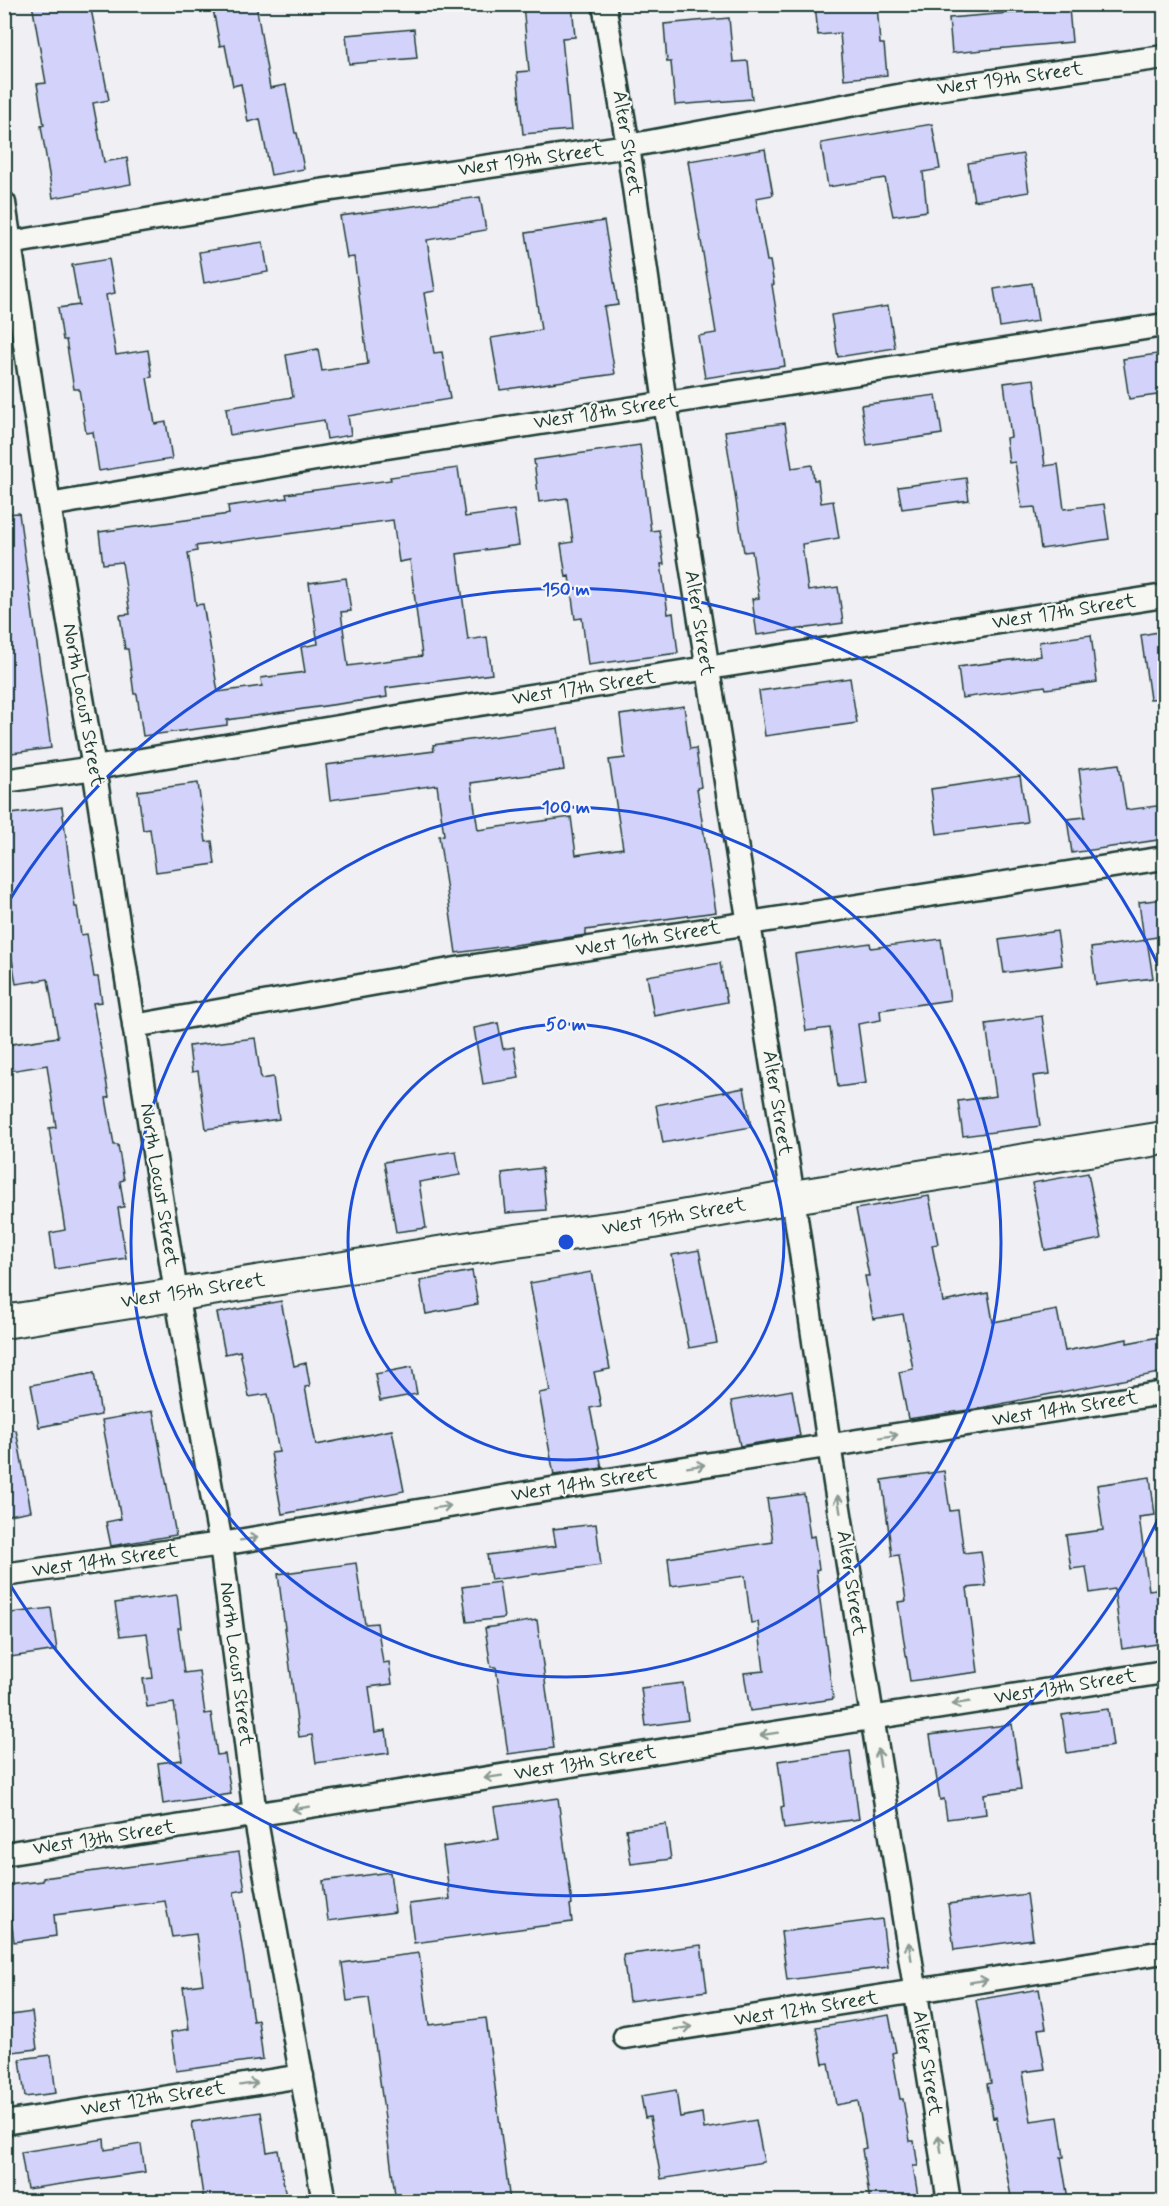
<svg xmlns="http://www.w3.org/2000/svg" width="1169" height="2206" viewBox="0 0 1169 2206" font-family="Mynerve,sans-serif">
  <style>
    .building { fill: #d2d2fb; stroke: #1f3d34; stroke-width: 1.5; fill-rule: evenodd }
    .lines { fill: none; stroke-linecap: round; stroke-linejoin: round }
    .street-casing { stroke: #1f3d34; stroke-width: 27 }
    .secondary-casing { stroke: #1f3d34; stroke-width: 36 }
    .street { stroke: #f6f6f2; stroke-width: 22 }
    .secondary { stroke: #f6f6f2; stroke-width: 32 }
    .oneway { stroke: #8a9a93 }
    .ring { fill: none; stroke: #1d4ed8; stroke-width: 3 }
    .labels { text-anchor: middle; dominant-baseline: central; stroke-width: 4.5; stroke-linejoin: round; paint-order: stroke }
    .street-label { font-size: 20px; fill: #1f3d34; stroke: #f6f6f2 }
    .centre { fill: #1d4ed8; stroke: #f6f6f2; stroke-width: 3 }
    .ring-label { font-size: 18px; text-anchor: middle; font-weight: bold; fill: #1d4ed8; stroke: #f6f6f2; stroke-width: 4.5; stroke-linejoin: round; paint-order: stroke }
  </style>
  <rect width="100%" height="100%" fill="#efeff4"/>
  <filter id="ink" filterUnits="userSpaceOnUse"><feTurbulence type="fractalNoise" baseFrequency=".0167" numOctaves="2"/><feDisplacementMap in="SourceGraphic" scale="12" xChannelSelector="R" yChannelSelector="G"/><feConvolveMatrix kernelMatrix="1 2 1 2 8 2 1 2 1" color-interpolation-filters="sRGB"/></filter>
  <g filter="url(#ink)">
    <path class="building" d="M32,4H90L109,100L93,103L104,162L127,158L131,184L53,198L41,126L44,125L37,84L46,83Z
      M212,4H256L270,88L286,85L295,133H297L304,169L271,175L260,119L248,122L241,84L233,86L225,45L220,46Z
      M523,4H572L575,37L562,38L571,130L523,134L517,72L529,71Z
      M815,4H877L880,44H884L887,75L844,79L840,33L818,35Z
      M1069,8L1072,42L952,53L949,18Z
      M729,18L733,62L748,61L752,99L675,105L671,62H667L664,24Z
      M414,29L417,58L349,64L346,35Z
      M932,124L940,169L923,172L927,211L893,216L885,178L828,187L821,143Z
      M765,149L773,195L756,198L767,261H770L774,284L772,285L785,366L705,378L698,336L716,333L688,161Z
      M1023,154L1029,192L974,201L968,163Z
      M480,197L486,230L427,240L435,291L424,293L434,353L442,352L450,399L348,416L351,435L327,439L324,420L230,435L226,408L293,397L286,355L318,349L322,371L368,364L354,257L347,258L340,216Z
      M604,221L618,305L604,307L615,374L500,390L491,338L541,330L526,233Z
      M263,242L268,272L204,283L199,252Z
      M109,259L115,293L106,295L116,355L148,350L152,377L147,378L155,424L166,422L172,459L99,471L93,432L86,433L79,389H74L66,340H63L58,308L79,305L72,265Z
      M1032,283L1038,321L1000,327L994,289Z
      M888,306L895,348L838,357L831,315Z
      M1164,353V394L1129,399L1123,359Z
      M1034,379L1045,466L1058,464L1064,509L1104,504L1109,539L1041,549L1035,507L1022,508L1015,462L1009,463L1006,438L1011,437L1004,383Z
      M936,395L942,434L867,445L861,405Z
      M785,423L792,468L812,465L814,480H818L821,503L833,501L839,538L802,544L808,591L838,587L843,623L757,635L752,599L759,598L752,551L744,552L725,431Z
      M640,445L651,531L659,530L664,564H661L668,614L673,613L678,653L588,665L582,618L575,619L569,576L566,577L561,544L573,542L567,498L539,502L534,460Z
      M458,468L465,517L514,510L519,545L457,554L468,640L487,637L492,674L386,688L387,697L227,720V725L143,736L137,694H134L128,649H125L120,615L130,614L122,562L103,564L99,532L229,514L228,506L287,498L286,494L391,480L390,477ZM393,520L399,562L410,560L422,656L348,666L341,612L351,611L346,578L309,583L318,644L301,647L305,672L261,678L262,686L218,692L203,604L196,605L188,553L197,551L196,546Z
      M966,478L969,500L902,509L898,487Z
      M19,513L51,748L4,754V514Z
      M1164,631V698L1150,699L1141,635Z
      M1091,635L1097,682L1046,689L1045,686L962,698L958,667L1041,656L1039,642Z
      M850,678L857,723L765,736L759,691Z
      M684,706L690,749L696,748L701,787L697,788L716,912L586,930V935L456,953L439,836L444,835L437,785L330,800L326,765L434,751L433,745L558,728L564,770L471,783L478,830L571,817L576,855L623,848L609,760L625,758L620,715Z
      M1119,764L1126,810L1164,805V839L1072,853L1067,819L1085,817L1079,769Z
      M1020,776L1027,822L937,834L931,789Z
      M198,783L206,842L212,841L215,864L156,872L150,829L143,830L138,791Z
      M62,807L75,907H77L81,935L87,934L94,977H98L102,1002L93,1003L109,1097L106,1098L114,1145H118L124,1180L120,1181L124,1207L118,1208L126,1258L55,1269L50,1233L65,1230L49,1128L56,1127L47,1065L10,1071L6,1045L58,1037L48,979L16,984L9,940L4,941V815Z
      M1164,899V936L1144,939L1139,902Z
      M1057,931L1062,965L1004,973L999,940Z
      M941,939L950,1000L880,1010L881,1020L858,1024L866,1083L838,1087L830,1028L806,1031L795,954L870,943L871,948Z
      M1147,940L1153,978L1096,985L1091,948Z
      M720,963L727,1002L654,1016L647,976Z
      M1042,1016L1050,1074L1033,1076L1040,1126L963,1136L958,1101L996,1096L986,1024Z
      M498,1023L503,1049L514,1047L519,1078L483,1084L474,1028Z
      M255,1038L261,1079L273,1077L279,1119L206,1129L198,1071L192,1072L189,1046Z
      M744,1088L751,1127L663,1143L656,1105Z
      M456,1151L460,1175L419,1182L426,1228L396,1232L384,1162Z
      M542,1168L546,1210L506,1213L502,1173Z
      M1088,1173L1101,1239L1045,1250L1032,1183Z
      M929,1196L938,1244L932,1245L943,1302L988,1293L993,1322L1057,1310L1065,1351L1127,1339V1343L1164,1336V1372L975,1409L908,1419L899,1372L913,1369L903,1314L873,1319L865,1276H869L856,1209Z
      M699,1250L717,1343L689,1348L672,1255Z
      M472,1271L478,1304L426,1314L420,1281Z
      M591,1272L610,1369L594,1372L601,1406L590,1408L602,1468L554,1475L539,1393L550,1391L530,1283Z
      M281,1301L294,1366L306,1363L310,1386L305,1387L316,1445L392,1430L404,1491L282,1514L271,1453L279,1452L268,1394L249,1397L240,1351L225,1354L217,1313Z
      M412,1367L417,1394L380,1401L375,1374Z
      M94,1373L101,1415L39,1427L31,1385Z
      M792,1390L800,1436L740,1446L731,1401Z
      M153,1411L176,1535L111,1546L106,1522L121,1519L102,1420Z
      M16,1430L31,1511L4,1516V1431Z
      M944,1471L950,1511L958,1510L964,1553L981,1551L986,1586L967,1588L978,1672L910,1681L898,1602L906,1601L899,1555L892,1556L882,1480Z
      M1150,1477L1155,1515L1139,1517L1149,1590L1156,1589L1164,1643L1122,1649L1114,1589L1090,1593L1086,1567L1071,1569L1066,1535L1103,1530L1097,1485Z
      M804,1494L810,1537L814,1536L819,1569L816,1570L833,1699L750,1711L744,1673L764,1671L758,1622L751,1623L745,1576L671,1586L668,1558L773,1542L767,1499Z
      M596,1524L601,1565L491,1580L487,1555L556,1546L553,1529Z
      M356,1563L365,1624L377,1623L383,1663L389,1662L392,1684L369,1687L375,1732L386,1730L389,1753L316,1763L312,1735L299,1737L278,1574Z
      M499,1582L504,1618L467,1622L462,1587Z
      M177,1595L181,1628H178L184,1673L199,1671L205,1714L211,1713L217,1755L225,1754L231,1794L163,1804L158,1763L182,1760L174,1703L147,1707L143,1679L153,1678L147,1633L120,1636L115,1603Z
      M51,1608L57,1650L4,1658V1614Z
      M537,1620L554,1748L508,1754L496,1667H491L485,1628Z
      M683,1683L688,1720L646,1726L641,1688Z
      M1108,1709L1113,1746L1067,1753L1062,1715Z
      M1012,1724L1021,1789L984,1794L986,1814L947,1819L944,1799L940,1800L930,1735Z
      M850,1751L859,1819L784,1829L781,1807L784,1806L778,1761Z
      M558,1798L572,1904L570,1905L572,1922L414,1943L409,1904L450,1899L443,1847L499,1839L494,1807Z
      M666,1824L671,1859L631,1864L626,1829Z
      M239,1852L245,1890L234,1892L253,2021L258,2020L263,2059L176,2071L171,2032L189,2029L183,1987L203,1984L196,1934L172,1937L165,1901L54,1915L56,1936L14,1942L7,1885L43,1881V1878Z
      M390,1872L395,1912L328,1921L323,1881Z
      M1027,1894L1033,1939L954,1950L948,1904Z
      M882,1919L888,1967L787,1980L781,1932Z
      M701,1945L707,1991L629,2001L623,1955Z
      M419,1953L429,2025L486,2018L510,2202H396L369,1998L347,2001L342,1963Z
      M1039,1989L1046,2028L1038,2029L1045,2069L1023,2072L1031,2121L1058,2117L1064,2157H1061L1068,2199L1055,2202H1012L996,2117L993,2118L987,2084L991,2083L976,2000Z
      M32,2012L37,2049L4,2053V2016Z
      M889,2015L896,2052L892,2053L900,2099H903L910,2141H914L918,2166H913L919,2202H870L862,2149L866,2148L858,2101L836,2105L829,2063L823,2064L816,2027Z
      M51,2055L56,2093L25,2097L20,2059Z
      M676,2090L680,2117L702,2113L704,2129L756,2120L764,2162L661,2179L650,2117L645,2118L641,2096Z
      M261,2112L267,2152L278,2150L286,2197L279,2198V2202H204L192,2122Z
      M104,2139L105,2150L141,2144L145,2172L27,2189L21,2152Z"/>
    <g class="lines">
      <g class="street-casing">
        <path id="street" d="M604,4L628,146L665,403L793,1197L829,1445L949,2202
          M4,203L49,505L94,768L176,1293L221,1544L255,1815L324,2202
          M4,244L319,191L628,146L936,89L1164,57
          M49,505L374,449L1164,325
          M4,781L94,768L416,714L1164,596
          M134,1026L456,969L1164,858
          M4,1575L221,1544L539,1491L1164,1393
          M4,1854L1164,1672
          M625,2037L1164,1952
          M4,2123L302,2076"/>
      </g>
      <g class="secondary-casing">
        <path id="secondary" d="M4,1322L501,1243L630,1226L793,1197L1164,1138"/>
      </g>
      <use href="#street" class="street"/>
      <use href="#secondary" class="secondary"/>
    </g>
    <defs><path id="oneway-shaft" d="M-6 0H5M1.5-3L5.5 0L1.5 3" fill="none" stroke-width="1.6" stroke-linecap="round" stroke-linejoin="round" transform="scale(1.5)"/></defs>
    <g class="oneway">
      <use href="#oneway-shaft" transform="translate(889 1436) rotate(-9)"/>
      <use href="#oneway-shaft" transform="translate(696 1466) rotate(-9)"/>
      <use href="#oneway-shaft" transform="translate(839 1504) rotate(-99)"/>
      <use href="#oneway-shaft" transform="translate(442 1507) rotate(-9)"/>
      <use href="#oneway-shaft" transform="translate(249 1539) rotate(-9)"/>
      <use href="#oneway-shaft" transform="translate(961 1703) rotate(171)"/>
      <use href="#oneway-shaft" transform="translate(769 1734) rotate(171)"/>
      <use href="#oneway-shaft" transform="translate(879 1758) rotate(-99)"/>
      <use href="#oneway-shaft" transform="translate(493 1777) rotate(171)"/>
      <use href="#oneway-shaft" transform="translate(301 1808) rotate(171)"/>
      <use href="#oneway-shaft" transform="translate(910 1951) rotate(-99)"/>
      <use href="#oneway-shaft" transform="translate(979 1981) rotate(-9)"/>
      <use href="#oneway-shaft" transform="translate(683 2028) rotate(-9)"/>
      <use href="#oneway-shaft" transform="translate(249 2084) rotate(-9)"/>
      <use href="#oneway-shaft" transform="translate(940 2144) rotate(-99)"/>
    </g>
  </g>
  <g class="ring">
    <circle cx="566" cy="1242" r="218"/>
    <circle cx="566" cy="1242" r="435"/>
    <path d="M1163 1508A653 653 0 0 1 6 1578M6 906A653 653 0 0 1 1163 976"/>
  </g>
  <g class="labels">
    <g class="street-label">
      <text transform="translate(1010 79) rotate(-8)">West 19th Street</text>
      <text transform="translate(627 143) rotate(81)">Alter Street</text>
      <text transform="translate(531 160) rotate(-8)">West 19th Street</text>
      <text transform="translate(606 412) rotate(-9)">West 18th Street</text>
      <text transform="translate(1064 612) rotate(-9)">West 17th Street</text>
      <text transform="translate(699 623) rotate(81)">Alter Street</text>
      <text transform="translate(584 688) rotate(-9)">West 17th Street</text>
      <text transform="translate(83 705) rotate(80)">North Locust Street</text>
      <text transform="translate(648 939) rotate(-9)">West 16th Street</text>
      <text transform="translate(777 1103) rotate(81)">Alter Street</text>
      <text transform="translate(159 1185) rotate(81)">North Locust Street</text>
      <text transform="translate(674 1217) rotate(-10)">West 15th Street</text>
      <text transform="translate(193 1291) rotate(-9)">West 15th Street</text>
      <text transform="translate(1065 1409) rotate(-9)">West 14th Street</text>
      <text transform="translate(584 1484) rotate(-9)">West 14th Street</text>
      <text transform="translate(105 1561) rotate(-8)">West 14th Street</text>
      <text transform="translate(851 1583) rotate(81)">Alter Street</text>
      <text transform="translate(236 1664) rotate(83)">North Locust Street</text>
      <text transform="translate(1065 1687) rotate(-9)">West 13th Street</text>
      <text transform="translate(585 1763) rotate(-9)">West 13th Street</text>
      <text transform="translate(104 1838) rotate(-9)">West 13th Street</text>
      <text transform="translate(806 2009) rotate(-9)">West 12th Street</text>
      <text transform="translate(927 2063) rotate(81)">Alter Street</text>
      <text transform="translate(153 2099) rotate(-9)">West 12th Street</text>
    </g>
  </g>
  <circle cx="566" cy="1242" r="9" class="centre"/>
  <g class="ring-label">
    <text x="566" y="595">150 m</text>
    <text x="566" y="813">100 m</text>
    <text x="566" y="1030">50 m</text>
  </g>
  <rect width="1169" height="2206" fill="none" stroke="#f6f6f2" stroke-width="24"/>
  <rect x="12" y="12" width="1145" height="2182" fill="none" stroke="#1f3d34" stroke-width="2" filter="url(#ink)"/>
</svg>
